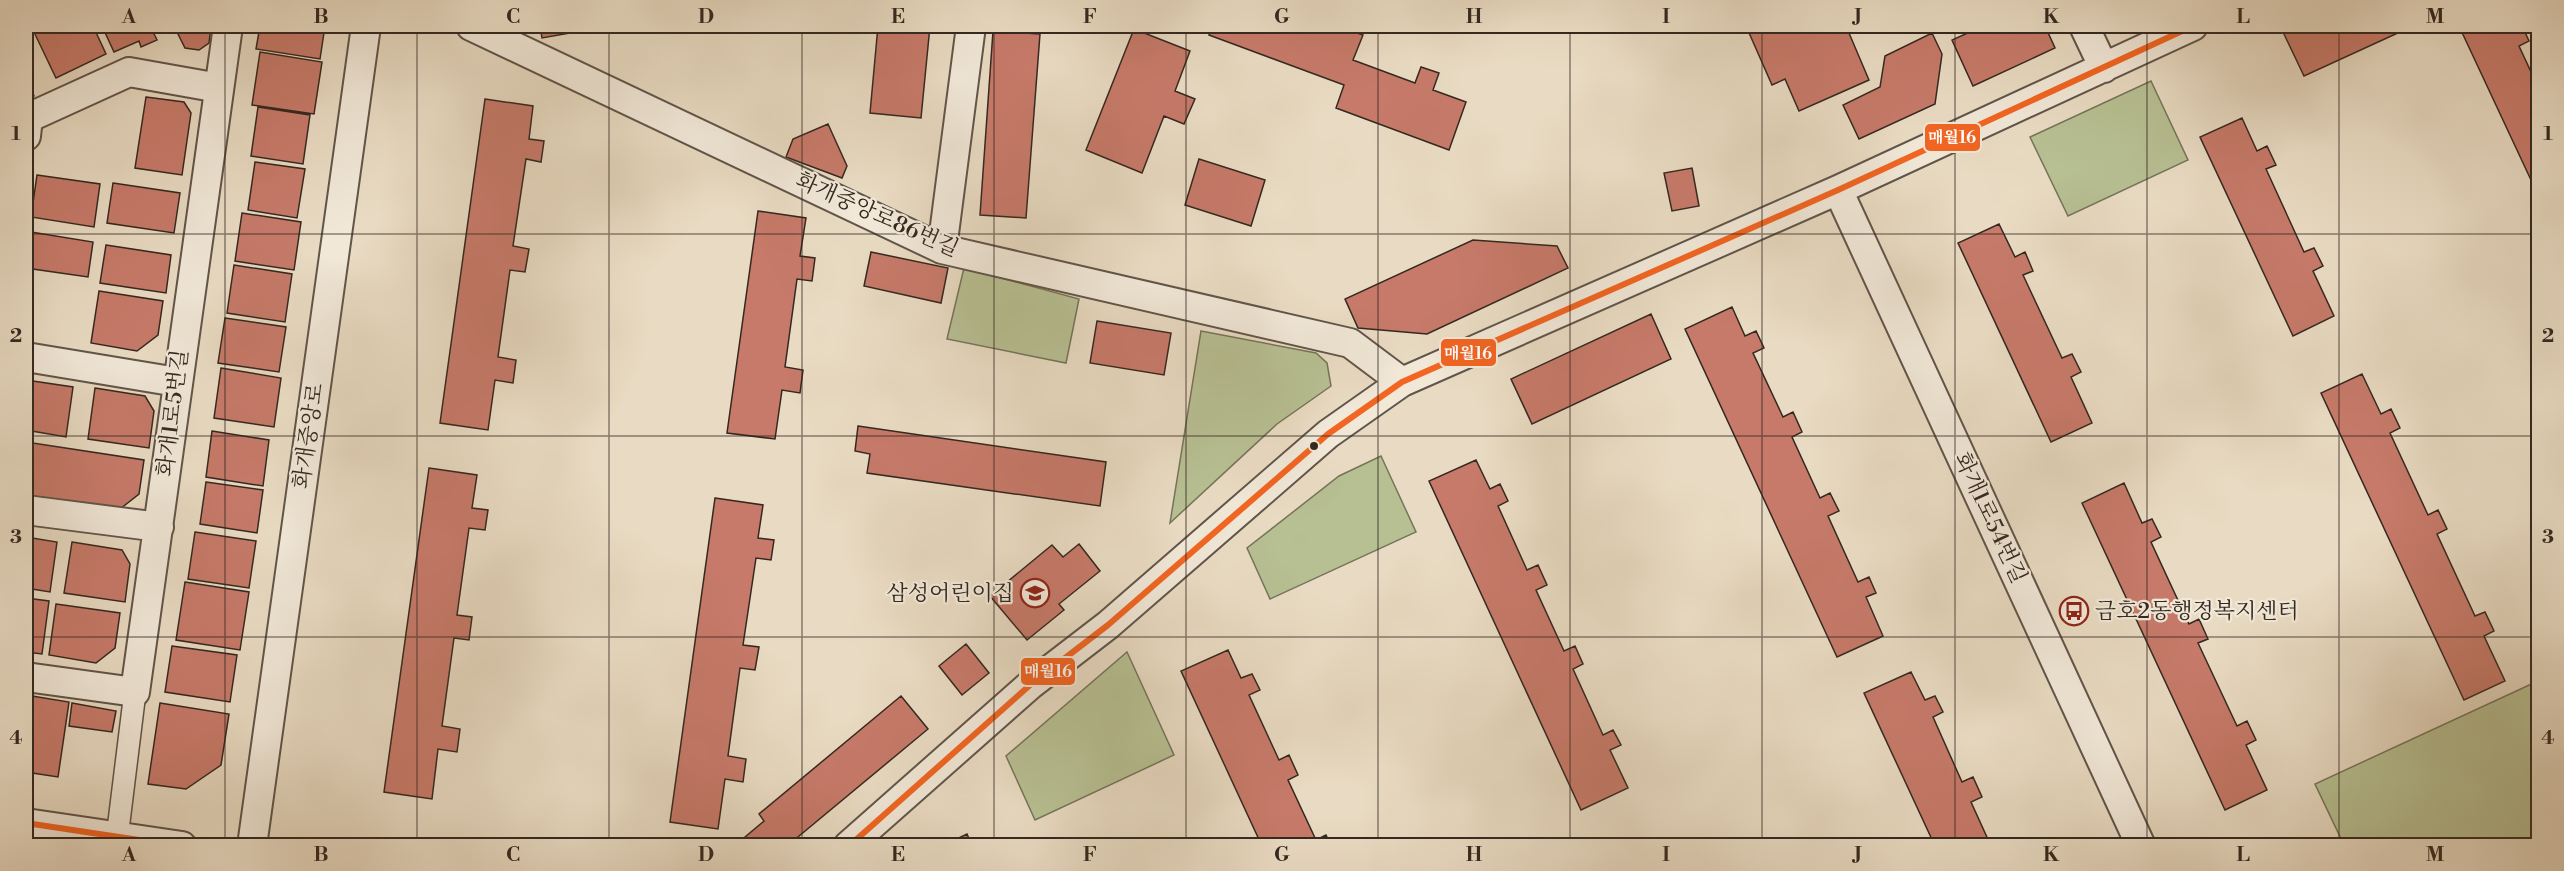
<svg xmlns="http://www.w3.org/2000/svg" width="2564" height="871" viewBox="0 0 2564 871" font-family="'Libre Bodoni','Noto Serif KR',serif">
  <style>
    .green { fill: #b7c093; stroke: #76745a; stroke-width: 1.5 }
    .building { fill: #c77a6a; stroke: #342820; stroke-width: 1.5 }
    .lines { fill: none; stroke-linecap: round; stroke-linejoin: round }
    .pedestrian-casing { stroke: #615549; stroke-width: 24 }
    .minor-casing { stroke: #615549; stroke-width: 32 }
    .pedestrian { stroke: #f1e8d8; stroke-width: 21 }
    .minor { stroke: #f1e8d8; stroke-width: 28 }
    .bus-1-casing { stroke: #f1e8d8; stroke-width: 10 }
    .bus-1 { stroke: #f26522; stroke-width: 6 }
    .grid { fill: none; stroke: #342820; stroke-width: 1.5; stroke-opacity: 0.55 }
    .bus-dot { fill: #342820; stroke: #f1e8d8; stroke-width: 2 }
    .labels { text-anchor: middle; dominant-baseline: central; stroke-width: 4.5; stroke-linejoin: round; paint-order: stroke }
    .street-label { font-size: 22px; fill: #342820; stroke: #f1e8d8 }
    .poi-label { font-size: 22px; fill: #342820; stroke: #f1e8d8; text-anchor: end }
    .line-badge { stroke: #f1e8d8; stroke-width: 2 }
    .badge-label { font-size: 16px; text-anchor: middle; font-weight: bold; fill: #fff }
    .neatline { fill: none; stroke: #342820; stroke-width: 2 }
    .grid-label { font-size: 20px; text-anchor: middle; font-weight: bold; fill: #342820 }
  </style>
  <rect width="100%" height="100%" fill="#e9dbc3"/>
  <filter id="stains"><feTurbulence type="fractalNoise" baseFrequency=".00333" numOctaves="4"/><feColorMatrix values="0 0 0 0 .2 0 0 0 0 .09 0 0 0 0 .02 0 0 0 .5 -.17"/></filter>
  <radialGradient id="worn" r=".72"><stop offset=".6" stop-color="#630" stop-opacity="0"/><stop offset="1" stop-color="#630" stop-opacity=".3"/></radialGradient>
  <path class="green" d="M2151,81L2188,160L2068,216L2030,137Z
    M964,268L1079,299L1066,363L947,339Z
    M1201,331L1316,353L1327,363L1331,386L1277,424L1170,523Z
    M1381,456L1416,532L1270,599L1247,548L1339,476Z
    M1127,652L1174,755L1035,820L1006,756Z
    M2538,681V845H2344L2315,784Z"/>
  <path class="building" d="M43,26H93L106,54L56,78L33,30Z
    M102,26H150L157,40L141,47L139,41L114,52Z
    M174,26H211L209,43L199,50L185,48Z
    M260,26H325L320,59L256,49Z
    M540,26H610L542,38Z
    M878,26H930L921,118L870,113Z
    M1213,26H1337L1363,35L1353,60L1415,83L1421,67L1439,73L1433,90L1466,102L1449,150L1336,108L1344,85L1209,35Z
    M1746,26H1846L1869,80L1799,111L1785,79L1772,85Z
    M1983,26H2045L2055,48L1973,86L1952,40Z
    M2297,26H2413L2304,76L2283,32Z
    M2459,26H2522L2529,41L2519,46L2538,87V195Z
    M1134,29L1190,51L1175,91L1195,99L1184,124L1164,116L1142,173L1086,150Z
    M993,31L1040,34L1026,218L980,215Z
    M1932,33L1942,54L1935,104L1859,139L1843,105L1880,87L1885,56Z
    M260,52L322,62L314,114L252,105Z
    M26,77L34,96L26,100Z
    M146,97L184,102L191,113L182,175L135,168Z
    M485,99L533,106L529,139L544,141L541,162L526,159L513,246L529,249L525,272L510,270L498,357L516,360L513,383L495,380L488,430L440,423Z
    M258,107L310,115L303,164L251,156Z
    M2242,118L2257,151L2267,146L2276,165L2266,169L2304,252L2314,248L2323,266L2313,271L2334,316L2293,336L2200,137Z
    M828,124L847,166L842,178L786,157L793,139Z
    M1199,159L1265,180L1251,226L1185,205Z
    M255,162L305,169L297,218L248,210Z
    M1692,168L1699,206L1672,211L1664,173Z
    M37,175L100,184L94,227L31,217Z
    M113,183L180,193L174,233L107,223Z
    M758,211L806,218L800,256L815,258L812,281L797,279L785,367L803,370L800,393L782,390L775,439L727,433Z
    M242,213L301,222L294,270L235,261Z
    M1999,224L2015,257L2025,252L2033,271L2023,275L2062,358L2072,354L2081,372L2071,377L2092,423L2051,442L1958,243Z
    M31,232L93,242L88,277L26,268Z
    M1473,240L1557,246L1568,268L1427,334L1358,328L1345,299Z
    M106,245L171,255L166,293L100,283Z
    M871,252L948,268L941,303L864,286Z
    M234,265L292,274L285,322L227,313Z
    M99,291L163,301L158,335L137,351L91,343Z
    M1732,307L1745,336L1756,331L1764,348L1753,353L1783,417L1793,412L1802,432L1792,437L1820,498L1830,493L1839,511L1828,516L1858,582L1869,577L1876,593L1866,597L1883,636L1837,657L1685,329Z
    M1651,314L1671,359L1532,424L1511,379Z
    M225,318L286,327L279,372L218,363Z
    M1097,321L1171,333L1164,375L1090,363Z
    M221,368L281,378L274,427L214,418Z
    M2362,374L2381,414L2391,409L2400,428L2390,433L2428,515L2438,510L2447,529L2437,534L2475,616L2485,612L2494,631L2484,636L2505,681L2464,700L2321,393Z
    M26,380L73,387L66,437L26,430Z
    M95,388L145,396L154,411L149,448L88,439Z
    M858,426L1106,462L1100,506L867,473L870,454L855,451Z
    M212,431L269,440L263,486L206,477Z
    M26,442L144,460L139,494L120,509L26,495Z
    M1476,460L1490,489L1500,484L1508,501L1498,506L1527,570L1538,565L1547,585L1536,590L1564,651L1575,646L1583,664L1573,669L1603,735L1613,730L1621,745L1610,750L1628,788L1581,810L1429,481Z
    M429,468L477,475L472,508L488,510L485,530L469,528L457,615L472,617L469,640L454,638L442,726L460,729L457,752L438,749L432,799L384,792Z
    M206,482L263,490L257,533L200,524Z
    M2124,483L2142,523L2152,519L2161,537L2151,542L2189,624L2199,619L2208,639L2198,643L2237,726L2247,721L2256,740L2246,745L2267,790L2225,810L2082,503Z
    M715,498L763,505L758,538L774,540L771,560L756,558L743,645L759,647L755,670L740,668L728,756L746,759L743,782L725,779L718,829L670,822Z
    M195,532L256,541L249,588L188,579Z
    M26,537L57,542L50,592L26,588Z
    M72,542L122,550L130,564L125,602L64,593Z
    M1079,544L1100,571L1059,604L1064,610L1027,640L990,596L1052,545L1063,557Z
    M185,582L249,592L240,650L176,640Z
    M26,598L49,601L42,654L26,652Z
    M56,604L120,613L115,648L96,663L49,655Z
    M966,644L989,673L962,695L939,666Z
    M172,646L237,655L230,702L165,692Z
    M1228,650L1241,678L1252,674L1260,690L1249,695L1279,760L1289,755L1298,775L1288,780L1316,840L1326,835L1331,846H1262L1181,671Z
    M1911,672L1925,700L1935,696L1943,712L1933,717L1962,782L1973,777L1982,797L1971,802L1991,846H1935L1864,693Z
    M26,695L69,702L58,777L26,772Z
    M901,696L928,729L787,846H740L738,843L764,821L759,814Z
    M72,703L116,711L112,732L69,726Z
    M160,703L229,714L221,765L186,789L148,784Z
    M967,834L972,846H942Z
    M1667,838L1670,846H1651Z"/>
  <g class="lines">
    <g class="pedestrian-casing">
      <path id="pedestrian" d="M116,846L135,692"/>
    </g>
    <g class="minor-casing">
      <path id="minor" d="M471,26L942,249L1350,343L1402,382
        M2084,26L2104,68
        M26,136L28,118L129,72L219,88
        M1838,190L2141,846
        M942,249L971,26
        M26,357L177,382
        M26,510L159,527
        M26,677L135,692L228,26
        M26,823L182,846
        M252,846L366,26
        M848,846L1030,685L1108,625L1328,434L1402,382L1838,190L2193,26"/>
    </g>
    <use href="#pedestrian" class="pedestrian"/>
    <use href="#minor" class="minor"/>
    <g class="bus-1-casing">
      <path id="bus-1" d="M26,823L179,846
        M849,846L1030,685L1108,625L1328,434L1402,382L1838,190L2193,26"/>
    </g>
    <use href="#bus-1" class="bus-1"/>
  </g>
  <path class="grid" d="M225,26V846M417,26V846M609,26V846M802,26V846M994,26V846M1186,26V846M1378,26V846M1570,26V846M1762,26V846M1955,26V846M2147,26V846M2339,26V846M26,234H2538M26,436H2538M26,637H2538"/>
  <defs>
    <g id="school-ring" transform="scale(1.5)"><circle r="9.5" fill="#f1e8d8" stroke="#8f2418" stroke-width="1.5"/><path d="M0-5L7-2L0 1L-7-2ZM-4 1L0 2.5L4 1V4Q0 6-4 4Z" fill="#8f2418"/></g>
    <g id="bus-ring" transform="scale(1.5)"><circle r="9.5" fill="#f1e8d8" stroke="#8f2418" stroke-width="1.5"/><path d="M-5-6H5V4H4V6H2V4H-2V6H-4V4H-5ZM-3.5-4V0h7V-4ZM-3.5 1.2v1.5H-2V1.2ZM2 1.2v1.5H3.5V1.2Z" fill="#8f2418"/></g>
  </defs>
  <g fill-rule="evenodd">
    <use href="#school-ring" x="1035" y="593"/>
    <use href="#bus-ring" x="2074" y="611"/>
  </g>
  <circle class="bus-dot" cx="1314" cy="446" r="5"/>
  <g class="labels">
    <g class="street-label">
      <text transform="translate(877 215) rotate(24)">화개중앙로86번길</text>
      <text transform="translate(173 413) rotate(-83)">화개1로5번길</text>
      <text transform="translate(309 436) rotate(-82)">화개중앙로</text>
      <text transform="translate(1990 518) rotate(65)">화개1로54번길</text>
    </g>
    <g class="poi-label">
      <text x="1014" y="593">삼성어린이집</text>
      <text x="2095" y="611" text-anchor="start">금호2동행정복지센터</text>
    </g>
  </g>
  <g class="line-badge">
    <rect x="1924" y="123" width="57" height="29" rx="6" fill="#f26522"/>
    <rect x="1440" y="338" width="57" height="29" rx="6" fill="#f26522"/>
    <rect x="1020" y="657" width="56" height="29" rx="6" fill="#f26522"/>
  </g>
  <g class="badge-label">
    <text x="1952" y="143">매월16</text>
    <text x="1468" y="359">매월16</text>
    <text x="1048" y="677">매월16</text>
  </g>
  <rect width="2564" height="871" fill="none" stroke="#e9dbc3" stroke-width="66"/>
  <rect x="33" y="33" width="2498" height="805" class="neatline"/>
  <g class="grid-label">
    <text x="129" y="23">A</text>
    <text x="321" y="23">B</text>
    <text x="513" y="23">C</text>
    <text x="706" y="23">D</text>
    <text x="898" y="23">E</text>
    <text x="1090" y="23">F</text>
    <text x="1282" y="23">G</text>
    <text x="1474" y="23">H</text>
    <text x="1666" y="23">I</text>
    <text x="1858" y="23">J</text>
    <text x="2051" y="23">K</text>
    <text x="2243" y="23">L</text>
    <text x="2435" y="23">M</text>
    <text x="16" y="140">1</text>
    <text x="2548" y="140">1</text>
    <text x="16" y="342">2</text>
    <text x="2548" y="342">2</text>
    <text x="16" y="543">3</text>
    <text x="2548" y="543">3</text>
    <text x="16" y="744">4</text>
    <text x="2548" y="744">4</text>
    <text x="129" y="861">A</text>
    <text x="321" y="861">B</text>
    <text x="513" y="861">C</text>
    <text x="706" y="861">D</text>
    <text x="898" y="861">E</text>
    <text x="1090" y="861">F</text>
    <text x="1282" y="861">G</text>
    <text x="1474" y="861">H</text>
    <text x="1666" y="861">I</text>
    <text x="1858" y="861">J</text>
    <text x="2051" y="861">K</text>
    <text x="2243" y="861">L</text>
    <text x="2435" y="861">M</text>
  </g>
  <rect width="100%" height="100%" filter="url(#stains)"/>
  <rect width="100%" height="100%" fill="url(#worn)"/>
</svg>
